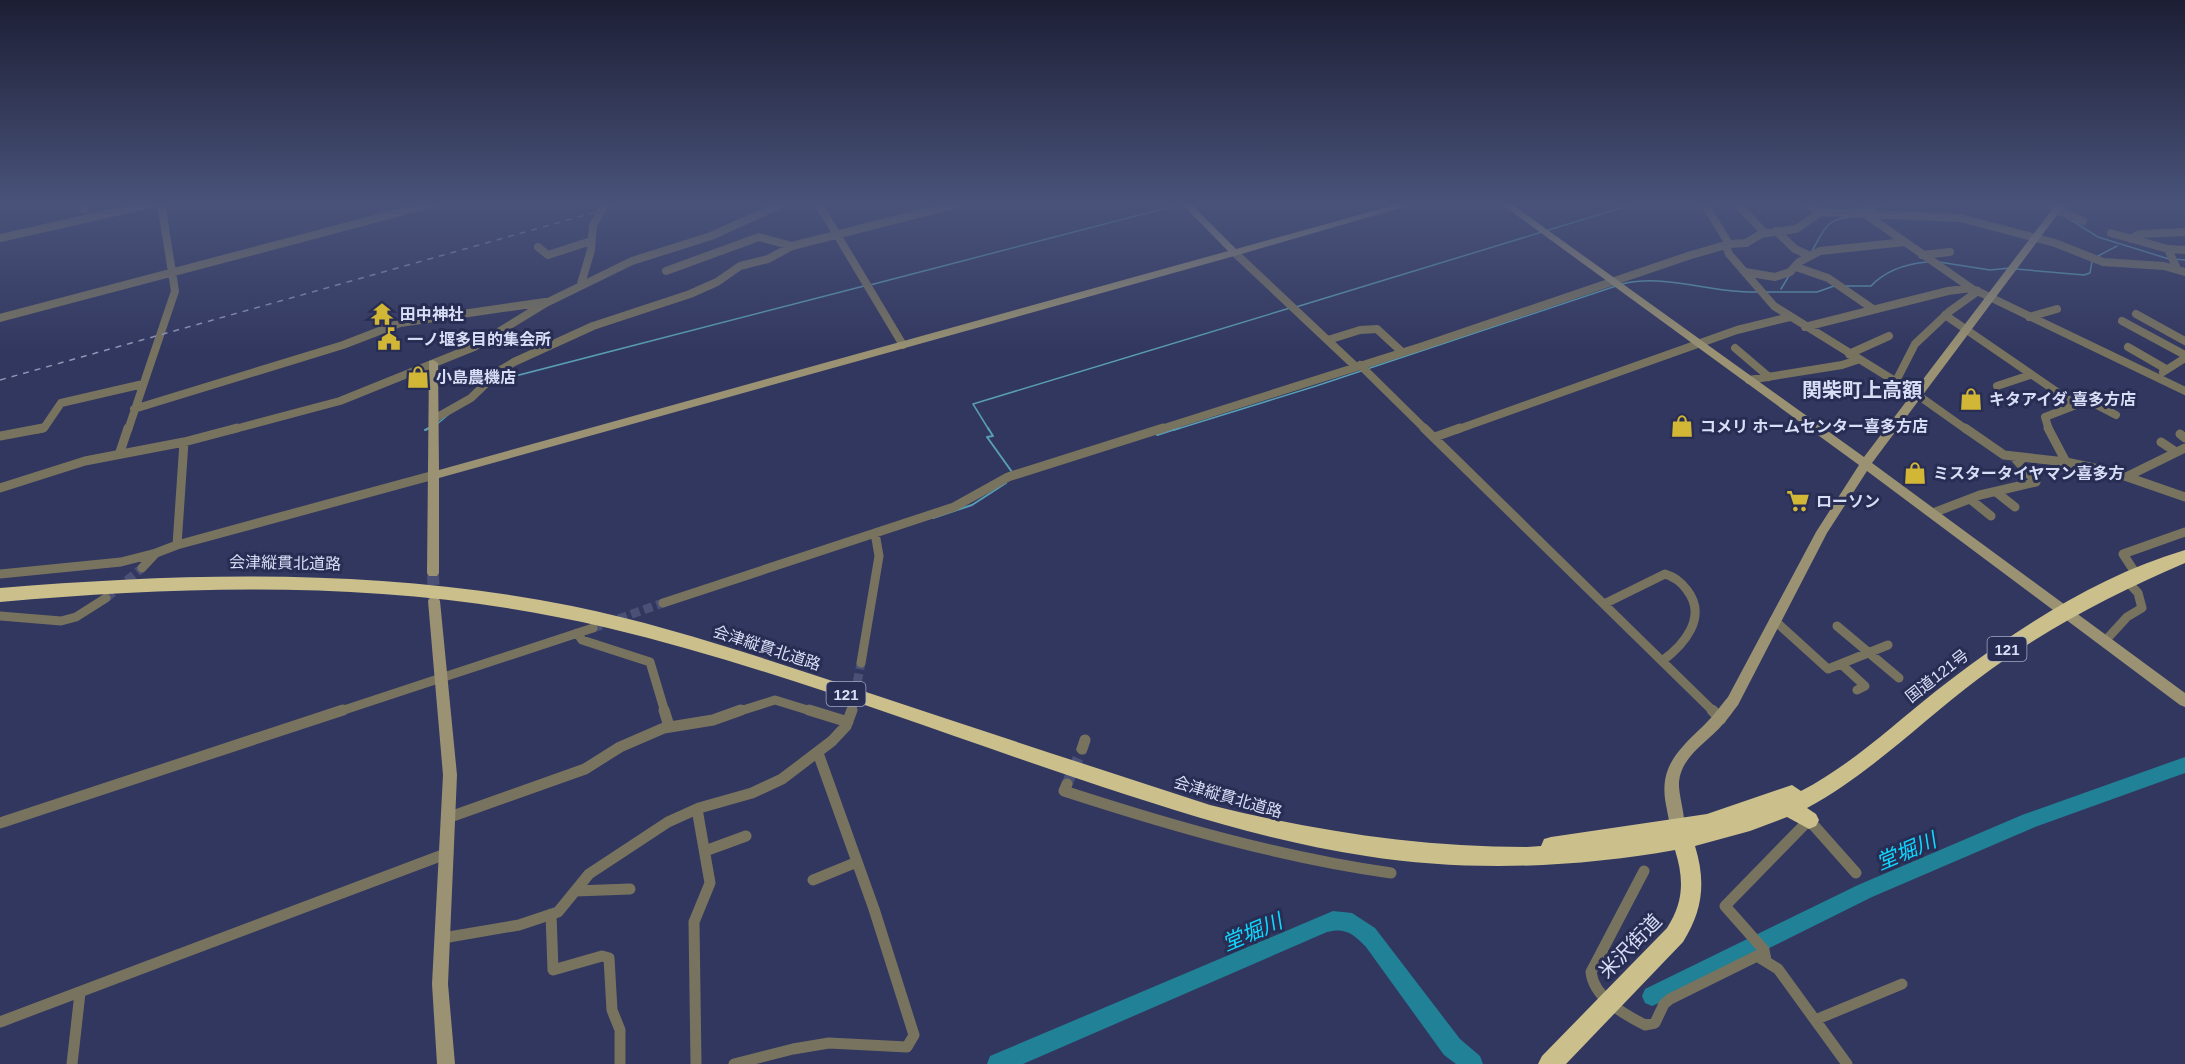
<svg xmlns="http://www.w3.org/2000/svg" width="2185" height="1064" viewBox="0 0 2185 1064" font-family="Arial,'Noto Sans JP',sans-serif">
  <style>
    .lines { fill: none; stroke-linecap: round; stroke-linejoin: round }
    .stream-far1 { stroke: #589db3; stroke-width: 1.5 }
    .stream { stroke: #589db3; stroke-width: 2 }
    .river { fill: #218196; fill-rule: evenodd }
    .street-tunnel-far1 { stroke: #4b5076; stroke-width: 9; stroke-dasharray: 9 4.5; stroke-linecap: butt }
    .street-tunnel { stroke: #4b5076; stroke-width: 11; stroke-dasharray: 11 6; stroke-linecap: butt }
    .secondary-tunnel { stroke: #4b5076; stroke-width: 12; stroke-dasharray: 12 6; stroke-linecap: butt }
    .street-far2 { stroke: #78735f; stroke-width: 8 }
    .street-far1 { stroke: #78735f; stroke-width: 9 }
    .street { stroke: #78735f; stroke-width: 11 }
    .secondary { fill: #9a9272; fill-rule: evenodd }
    .highway { fill: #cbbf8c; fill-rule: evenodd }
    .rail { stroke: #8f95b4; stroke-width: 1.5; stroke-dasharray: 6 6; stroke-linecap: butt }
    .labels { text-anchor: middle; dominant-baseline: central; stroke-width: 6; stroke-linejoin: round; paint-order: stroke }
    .shield { fill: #282d54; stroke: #a3a9c5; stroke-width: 1.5 }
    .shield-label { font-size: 15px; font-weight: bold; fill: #d8def6 }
    .poi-label { font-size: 16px; font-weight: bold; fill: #d8def6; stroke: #282d54; text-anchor: start }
    .street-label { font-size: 16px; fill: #d8def6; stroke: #282d54 }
    .quarter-label { font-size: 20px; font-weight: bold; fill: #d8def6; stroke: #282d54 }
    .near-street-label { font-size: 20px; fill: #d8def6; stroke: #282d54 }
    .near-water-label { font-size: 21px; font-style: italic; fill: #0ed9fe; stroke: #282d54 }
  </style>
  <rect width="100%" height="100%" fill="#32375f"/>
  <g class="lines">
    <path class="stream-far1" d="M1883,205L1892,203
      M2067,211L2071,203
      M2066,217L2098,237L2169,259
      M1812,251C1826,226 1826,219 1856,216
      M2096,257L2117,246
      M2174,259L2185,260
      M1939,262L1990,270L2010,268
      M2016,269L2084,275L2090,273L2092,261
      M1622,284C1668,273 1712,294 1758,292
      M870,285L1178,205
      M1846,286H1871C1886,270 1905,264 1927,262
      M1781,289L1790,274
      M1764,292H1817L1834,286
      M1296,307L1637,203
      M492,382L864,286
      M436,425L449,414
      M426,430L431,427
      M989,430L973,404L1290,308
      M1174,430L1316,386L1616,286"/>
    <path class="stream" d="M988,428L993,436L987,437L1012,472
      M425,430L429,428
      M1157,435L1179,428
      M933,518L972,505L1006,483"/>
    <path class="river" d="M2185,757V773L2035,827L1872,897L1659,1003L1652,1006L1645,1003L1642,996L1645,989L1858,885L2022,815Z
      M1333,911L1352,913L1375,928L1460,1039L1480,1056L1483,1064H1456L1444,1055L1366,947C1354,934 1345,927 1327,932L1023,1064H987L990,1056Z"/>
    <path class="street-tunnel-far1" d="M106,598L142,568
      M593,628L663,603
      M852,709L861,663"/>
    <path class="street-tunnel" d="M1067,784L1082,749"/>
    <path class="secondary-tunnel" d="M433,573L434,601"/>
    <path class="street-far2" d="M818,203L903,345
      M1704,203L1729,244L1726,246L1729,254L1774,306L1919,396L1967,430
      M1736,203L1765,233
      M1805,203L1821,212L1960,218L2055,243L2103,262L2164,266L2185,272
      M2047,203L2058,208
      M84,210L85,203
      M2057,210L2083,221
      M1855,212L1882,203
      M1865,214L1971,288L2185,391
      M1776,231L1795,249L1808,255
      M2111,233L2168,249
      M0,238L156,203
      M2131,239L2139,234L2185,232
      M538,247L548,255L591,241
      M1235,253L1355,366
      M1922,255L1950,252
      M1796,267L1828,278L1873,309
      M2177,269L2168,249L2185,250
      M666,271L759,237L792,246
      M1745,272L1775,277L1790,272L1799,262L1820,251L1905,242
      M581,284L591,250L593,225L606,203
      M2136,314L2185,341
      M1945,315L2076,405L2045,417L2049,430
      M2029,317L2057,309
      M0,318L435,203
      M2122,321L2185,355
      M1805,327L1948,291L1971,288
      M1328,340L1360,330L1377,329L1402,352
      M2128,347L2166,369
      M1735,348L1769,377
      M1849,354L1889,336
      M1360,365L1426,430
      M2163,372L2185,358
      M1749,380L1842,365L1857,360
      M1895,383L1915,344L1950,311L1978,291
      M1997,386L2030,375
      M2076,405L2093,403L2116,415
      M134,409L343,345L400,323L545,302
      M434,419L471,398L499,371L514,362L593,326L690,294L717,282L740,266L768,259L792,246L961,203
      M35,430L44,428L61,403L143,384
      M128,430L175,291L161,203
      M231,430L340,401L474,347L544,304L632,261L711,236L784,203
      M1158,430L1423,346L1691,255L1729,244L1746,243L1761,234L1796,229L1821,212
      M1456,430L1737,330L1790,317"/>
    <path class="street-far1" d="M1424,428L1714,712
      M1965,428L2004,455L2066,462L2113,472L2185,497
      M2048,428L2066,462
      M2180,434L2185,438
      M0,436L43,428
      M1435,437L1460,428
      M2161,442L2176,452
      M120,452L128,428
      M2128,476L2185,448
      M0,488L85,461L184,442L237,428
      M1996,492L2015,507
      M1970,499L1991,516
      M1933,513L1980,495L2036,482L2013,456
      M177,545L184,442
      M142,568L156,553L177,545L434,475
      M0,574L121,562L156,553
      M2138,577L2123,554L2185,532
      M663,603L954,507L1008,477L1163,428
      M1604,604L1665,574C1675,577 1682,583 1687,590C1708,617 1684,645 1662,661
      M0,616L61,621L76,617L106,598
      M1774,620L1828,669L1888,645
      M1837,626L1899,678
      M577,633L582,640L650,662L665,712
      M2105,641L2127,617L2142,608L2138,593L2127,581
      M861,663L879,556L875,533
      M1841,664L1865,686L1857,690
      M338,712L593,628
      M737,712L775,700L814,712
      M851,712L852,709"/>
    <path class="street" d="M664,710L669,726
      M809,710L848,722
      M1712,710L1721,719
      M1082,749L1085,740
      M1067,784L1064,791C1172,826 1279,857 1391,873
      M450,817L585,769L620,747L664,728L713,720L741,710
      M0,823L343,710
      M705,851L746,836
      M1644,871L1591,972C1594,998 1624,1014 1645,1025L1655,1023L1664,1004L1670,999L1757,956L1778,969L1847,1064
      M813,880L857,862
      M575,891L630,889
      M551,914L553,970L602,956L609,958L612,1010L620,1030V1064
      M443,938L519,925L558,912L589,874L668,822L699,808L752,793L782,779L832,741L846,726L852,710
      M1766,960L1764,950L1725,906L1809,820L1856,873
      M1815,1020L1902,984
      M0,1022L448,853
      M72,1064L80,993
      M696,1064L694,922L710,883L697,809
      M734,1064L793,1049L829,1043L907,1047L914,1035L874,909L818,753"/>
    <path class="secondary" d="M1181,203H1190L1236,249L1402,203H1417L1238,255L439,478V573L437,576H429L427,573L429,361L433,360L438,363L439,470L1228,251Z
      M1500,203H1510L1864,457L2057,203H2066L1872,463L2185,693V707L2180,705L1867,471L1827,533L1738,705C1733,711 1729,718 1723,724C1708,742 1681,756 1679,782C1678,796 1688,822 1683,833L1678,835L1673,833C1669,824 1668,814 1666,805C1659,769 1676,752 1700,729C1711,719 1719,708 1728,697L1816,532L1859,465Z
      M434,596L438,598L440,601L457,775L448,984L455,1064H437L432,984L443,775L428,601L430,598Z"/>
    <path class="highway" d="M2185,550V563C2111,595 2043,630 1978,679C1921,722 1870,774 1807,808L1816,814L1819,820L1816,826L1809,829L1787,817L1750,831L1695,846C1706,882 1703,910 1683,942L1566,1064H1538L1542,1056L1667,928C1684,902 1684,879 1675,850C1574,868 1468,872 1366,856C1266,841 1172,810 1076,778C921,726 767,666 608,628C409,580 203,584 0,602V588C191,572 383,568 572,606C670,626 765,659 860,690C977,729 1093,767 1210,805C1315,831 1418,847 1527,847L1541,846L1544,839L1551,837L1707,814L1792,785L1801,791C1851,765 1892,726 1936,691C2010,633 2094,577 2185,550Z"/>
    <path class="rail" d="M0,380L628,203"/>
  </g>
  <linearGradient id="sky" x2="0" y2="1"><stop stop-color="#1c1e34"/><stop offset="0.58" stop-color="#49537a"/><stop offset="1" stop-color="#49537a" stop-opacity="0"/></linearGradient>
  <rect width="2185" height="352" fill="url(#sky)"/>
  <defs>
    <g id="temple-bare" transform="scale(1.8)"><path d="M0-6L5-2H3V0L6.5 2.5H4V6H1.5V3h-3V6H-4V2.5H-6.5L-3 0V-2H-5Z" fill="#d2b635" stroke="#282d54" stroke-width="2.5" paint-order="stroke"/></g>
    <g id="civic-bare" transform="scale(1.8)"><path d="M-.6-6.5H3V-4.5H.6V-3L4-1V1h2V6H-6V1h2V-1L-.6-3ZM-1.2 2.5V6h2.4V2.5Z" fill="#d2b635" stroke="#282d54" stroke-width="2.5" paint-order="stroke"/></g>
    <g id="shop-bare" transform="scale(1.8)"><path d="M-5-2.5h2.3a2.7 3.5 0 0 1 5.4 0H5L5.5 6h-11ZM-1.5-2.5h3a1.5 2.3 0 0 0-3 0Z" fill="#d2b635" stroke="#282d54" stroke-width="2.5" paint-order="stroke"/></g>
    <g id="supermarket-bare" transform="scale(1.8)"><path d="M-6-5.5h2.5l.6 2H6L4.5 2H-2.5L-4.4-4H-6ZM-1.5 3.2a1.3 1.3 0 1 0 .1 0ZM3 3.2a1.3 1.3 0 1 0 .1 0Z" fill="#d2b635" stroke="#282d54" stroke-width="2.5" paint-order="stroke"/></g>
  </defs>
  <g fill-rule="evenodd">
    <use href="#temple-bare" x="382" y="314"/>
    <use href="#civic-bare" x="389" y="339"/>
    <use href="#shop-bare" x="418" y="377"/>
    <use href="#shop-bare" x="1971" y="399"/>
    <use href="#shop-bare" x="1682" y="426"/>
    <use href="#shop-bare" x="1915" y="473"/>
    <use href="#supermarket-bare" x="1798" y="501"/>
  </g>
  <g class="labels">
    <g class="shield">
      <rect x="1987.5" y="637" width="39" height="24" rx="4.5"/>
      <rect x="826.5" y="682" width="39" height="24" rx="4.5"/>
    </g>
    <g class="shield-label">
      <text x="2007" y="649">121</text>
      <text x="846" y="694">121</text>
    </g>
    <g class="poi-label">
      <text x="400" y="314">田中神社</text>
      <text x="407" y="339">一ノ堰多目的集会所</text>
      <text x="436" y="377">小島農機店</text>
      <text x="1989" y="399">キタアイダ 喜多方店</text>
      <text x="1700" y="426">コメリ ホームセンター喜多方店</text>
      <text x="1933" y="473">ミスタータイヤマン喜多方</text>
      <text x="1816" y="501">ローソン</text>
    </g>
    <g class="street-label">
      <text transform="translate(285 563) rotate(1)">会津縦貫北道路</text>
      <text transform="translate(767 648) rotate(18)">会津縦貫北道路</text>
      <text transform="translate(1937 676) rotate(-38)">国道121号</text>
      <text transform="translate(1228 797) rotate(16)">会津縦貫北道路</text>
    </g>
    <g class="quarter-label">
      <text x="1862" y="390">関柴町上高額</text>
    </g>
    <g class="near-street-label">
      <text transform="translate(1630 946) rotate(-46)">米沢街道</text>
    </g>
    <g class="near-water-label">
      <text transform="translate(1906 851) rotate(-23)">堂堀川</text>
      <text transform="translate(1252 932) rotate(-23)">堂堀川</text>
    </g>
  </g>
</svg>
